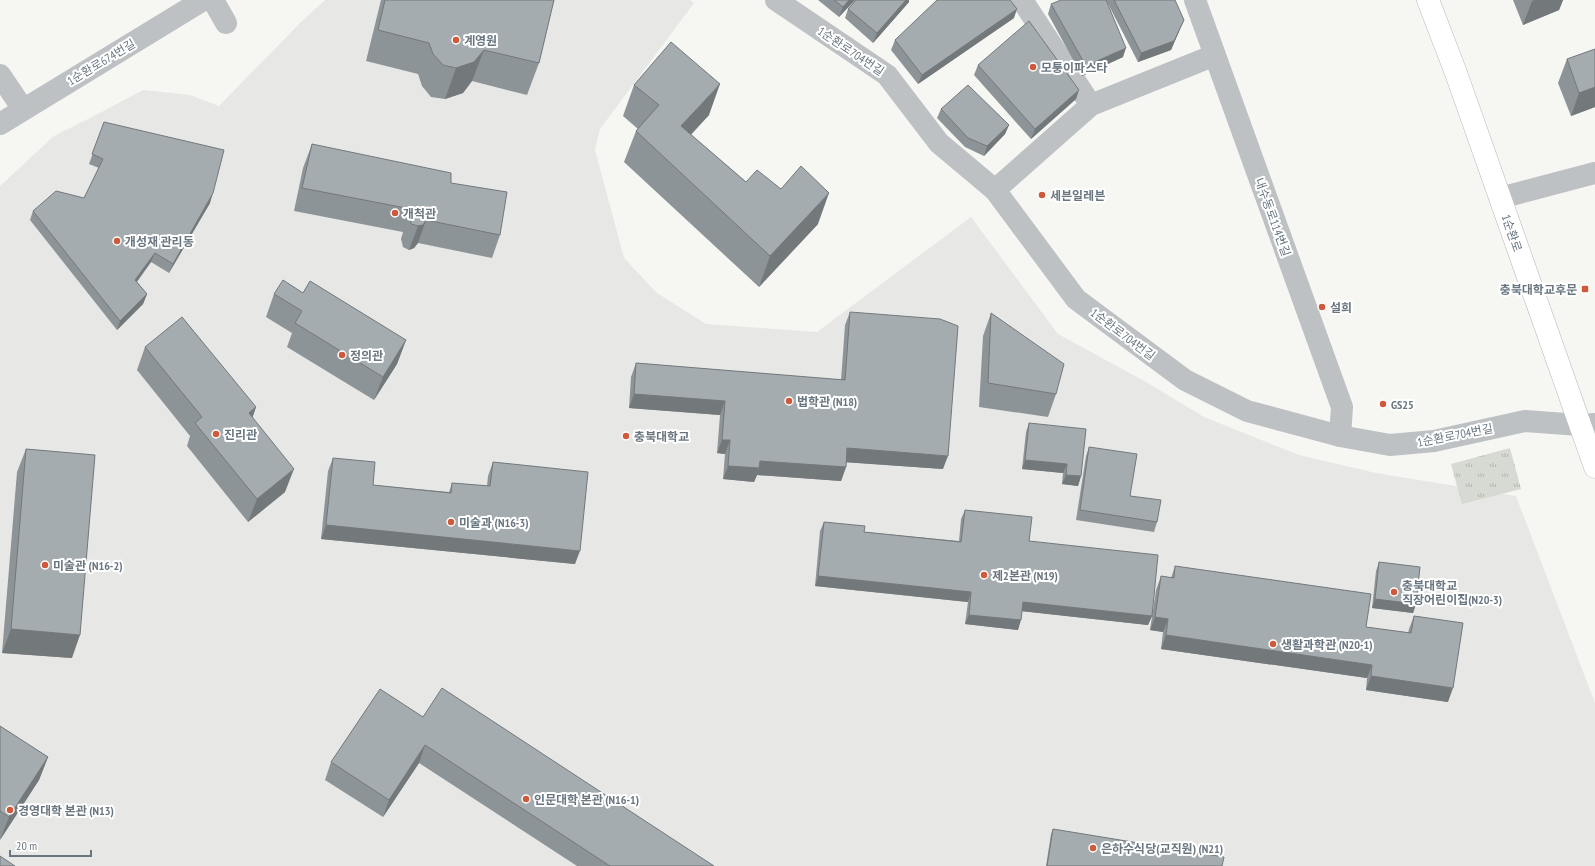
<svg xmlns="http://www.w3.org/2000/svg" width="1595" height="866" viewBox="0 0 1595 866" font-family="'PT Sans Narrow','Noto Sans KR',sans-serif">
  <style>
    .built { fill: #e7e7e6 }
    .park { fill: url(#park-tufts) }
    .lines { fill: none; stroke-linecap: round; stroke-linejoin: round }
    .major-casing { stroke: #b1b5b8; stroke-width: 23 }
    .minor { stroke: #bdc1c4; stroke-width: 22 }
    .major { stroke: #fff; stroke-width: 22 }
    .wall { fill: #8d9497 }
    .shaded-wall { fill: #73787b }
    .building { fill: #a4acb0; stroke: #73787b }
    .poi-dot { fill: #ce5a3b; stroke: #fff; stroke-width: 1.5 }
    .labels { text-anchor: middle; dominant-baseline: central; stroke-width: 4; stroke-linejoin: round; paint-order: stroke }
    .poi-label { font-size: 12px; font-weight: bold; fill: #697680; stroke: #fff; text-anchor: start }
    .street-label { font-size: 12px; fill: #697680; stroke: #fff }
  </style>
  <defs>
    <pattern id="park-tufts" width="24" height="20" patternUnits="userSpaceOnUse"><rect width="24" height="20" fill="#d6dad3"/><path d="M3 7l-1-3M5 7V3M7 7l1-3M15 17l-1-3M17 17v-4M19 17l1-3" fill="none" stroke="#b2b5b0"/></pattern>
  </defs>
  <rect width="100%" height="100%" fill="#f6f6f3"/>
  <path class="built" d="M325,0H690L694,3L600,129L595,150L624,258L657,293L706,324L817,332L971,217L1058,334L1146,382L1204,417L1299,455L1376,473L1516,496L1595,703V866H681L419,763L577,866H0V186L54,136L98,114L143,90L190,95L219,106L302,21Z"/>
  <path class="park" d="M1510,448L1521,489L1462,504L1451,464Z"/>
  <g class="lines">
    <g class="major-casing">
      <path id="major" d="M1428,0L1456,73L1595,467"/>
    </g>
    <path class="minor" d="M213,0L226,23
      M776,0L887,75L939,143L995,190L1076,299L1185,380L1247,411L1340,436L1390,445L1434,441L1525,421L1580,425L1595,424
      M1022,0L1091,105
      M1195,0L1342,407L1340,436
      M0,75L23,109
      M0,124L203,0
      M995,190L1091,105L1215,55
      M1500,198L1595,173"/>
    <use href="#major" class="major"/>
  </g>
  <path class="wall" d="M381,0H554L539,63L527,95L472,81L463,93L445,99L431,97L422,86L418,74L366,61Z
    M818,0H855L839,17Z
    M856,0H909V2L873,43L845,18L848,9Z
    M1106,0H1175L1180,29L1171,50L1138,62Z
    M1513,0H1563L1559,10L1523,25Z
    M1051,4L1123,57L1082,76L1048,14Z
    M1014,18L918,84L891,50L895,40Z
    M1567,59L1595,107L1571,116L1558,83Z
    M978,65L1076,99L1031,139L974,75Z
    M634,85L709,115L691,135L746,182L818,224L759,287L624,162L636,131L638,129L623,116Z
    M941,109L1009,125L1005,134L984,156L965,147L937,118Z
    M104,122L210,203L169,273L151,262L137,282L147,294L143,304L117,330L30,220L33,211L84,198L99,168L89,164Z
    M312,144L451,183L500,235L492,258L418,243L414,248L409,250L403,247L401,239L403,232L294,211L303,168Z
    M303,293L406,340L397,364L374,400L287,347L292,333L266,317L274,294Z
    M850,312L943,469L846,462V467L841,481L757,475L754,482L723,479L725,454L717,453L720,415L629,408L631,377L636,363L841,380L845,325Z
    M991,313L1056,394L1048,417L979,407L983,336Z
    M145,347L256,407L252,418L285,492L248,522L187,446L190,436L137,370Z
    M1029,423L1081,476L1078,486L1062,484L1063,473L1022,469L1026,432Z
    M1089,447L1130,496L1157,522L1154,532L1076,520L1086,456Z
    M26,449L72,658L2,653L17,472Z
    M333,458L373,485L449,492L452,483L487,486L488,476L493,462L575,564L321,539L328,471Z
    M965,510L1029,541L1152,616L1148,625L1022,611L1018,630L965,624L968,602L815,586L820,531L824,522L864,532L959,541L961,519Z
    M1379,562L1416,604L1413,613L1372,608L1376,571Z
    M1175,566L1366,627L1408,633L1409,629L1414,616L1448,702L1366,690L1367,678L1161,649L1163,632L1150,630L1156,590L1161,576L1171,578Z
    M423,717L714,866H577L419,763L383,817L325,780L331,762Z
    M0,726L48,757L39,780L0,840Z
    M1053,829L1222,866H1046L1051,834Z"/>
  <path class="shaded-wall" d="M849,0H855L839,17L843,7Z
    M906,0H909V2L873,43L877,33Z
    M1535,0H1563L1559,10L1523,25L1532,1Z
    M1017,9L1014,18L918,84L922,75Z
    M1184,20L1180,29L1171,50L1138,62L1141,53Z
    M1126,48L1123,57L1082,76L1086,66Z
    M484,50L472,81L463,93L445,99L456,68Z
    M720,84L709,115L669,157L681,126Z
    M1595,87V107L1571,116L1579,93Z
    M1079,90L1076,99L1031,139L1035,129Z
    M1009,125L1005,134L984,156L987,146Z
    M213,193L210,203L169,273L173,264Z
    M829,193L818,224L759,287L770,256Z
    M426,220L418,243L414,248L409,250L418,226Z
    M155,253L151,262L131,289L135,280Z
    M147,294L143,304L117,330L120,321Z
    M406,340L397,364L374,400L383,377Z
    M634,394L725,401L720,415L629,408Z
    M256,407L248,431L249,413Z
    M722,440H730L725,454L717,453Z
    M847,448L948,456L943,469L842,462Z
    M1025,460L1067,464L1063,473L1022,469Z
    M760,461L846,467L841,481L757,475L754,482L723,479L728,466Z
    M294,469L285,492L248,522L257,499Z
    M1066,475L1081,476L1078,486L1062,484Z
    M326,525L580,551L575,564L321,539Z
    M818,576L971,592L968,602L815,586Z
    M1375,599L1416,604L1413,613L1372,608Z
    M1023,602L1152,616L1148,625L1020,611Z
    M969,615L1021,620L1018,630L965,624Z
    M1155,617L1168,619L1163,632L1150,630Z
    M11,629L80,635L72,658L2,653Z
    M1166,635L1372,665L1367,678L1161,649Z
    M1371,676L1453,688L1448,702L1366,690Z
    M425,745L419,763L383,817L389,800Z
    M48,757L39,780L0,840L9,817Z"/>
  <path class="building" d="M385,0H554L539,63L484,50L474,62L456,68L443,65L433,54L429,43L378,30Z
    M834,0H849L843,7Z
    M856,0H906L877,33L848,9Z
    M937,0H1010L1017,9L922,75L895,40Z
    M1061,0H1106L1126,48L1086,66L1051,4Z
    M1114,0H1175L1184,20L1174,41L1141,53Z
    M1029,21L1079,90L1035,129L978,65Z
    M671,42L720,84L681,126L746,182L757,170L781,189L801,166L829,193L770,256L636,131L659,105L634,85Z
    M1595,49V87L1579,93L1567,59Z
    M968,85L1009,125L987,146L968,138L941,109Z
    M104,122L224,150L213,193L173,264L155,253L135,280L147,294L120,321L33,211L56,191L84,198L103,159L92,154Z
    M312,144L451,173V183L507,192L500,235L426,220L423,225L418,226L411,224L410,215L411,209L302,188Z
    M283,280L303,293L310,281L406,340L383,377L295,323L302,311L274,294Z
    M850,312L940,319L958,326L948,456L847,448L846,467L760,461L759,468L728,466L730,440H722L725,401L634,394L636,363L845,380Z
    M991,313L1064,364L1056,394L988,383Z
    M182,317L256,407L249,413L294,469L257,499L195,423L202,417L145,347Z
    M1029,423L1086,429L1081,476L1066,475L1067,464L1025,460Z
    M1089,447L1137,454L1130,496L1161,500L1157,522L1080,510Z
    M26,449L95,455L80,635L11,629Z
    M333,458L375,462L373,485L451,493L452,483L490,486L493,462L588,472L580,551L326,525Z
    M965,510L1032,517L1029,541L1158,555L1152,616L1023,602L1021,620L969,615L971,592L818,576L824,522L865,526L864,532L961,542Z
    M1379,562L1420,567L1416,604L1375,599Z
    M1175,566L1371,594L1366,627L1411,633L1414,616L1463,623L1453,688L1371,676L1372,665L1166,635L1168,619L1155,617L1161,576L1174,578Z
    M442,688L714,866H610L425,745L389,800L331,762L380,689L423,717Z
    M0,726L48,757L9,817L0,811Z
    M1053,829L1224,857L1222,866H1047Z
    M0,856L15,866H0Z"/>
  <g class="poi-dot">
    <circle cx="456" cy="40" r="4"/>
    <circle cx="1033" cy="67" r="4"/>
    <circle cx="1042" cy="195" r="4"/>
    <circle cx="395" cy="213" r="4"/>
    <circle cx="117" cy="241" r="4"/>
    <rect x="1581" y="285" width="8" height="8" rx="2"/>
    <circle cx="1322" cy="307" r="4"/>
    <circle cx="342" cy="355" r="4"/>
    <circle cx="789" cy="401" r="4"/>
    <circle cx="1383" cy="404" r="4"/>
    <circle cx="216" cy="434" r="4"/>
    <circle cx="626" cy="436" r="4"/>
    <circle cx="451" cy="522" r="4"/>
    <circle cx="45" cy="565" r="4"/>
    <circle cx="984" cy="575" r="4"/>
    <circle cx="1394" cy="592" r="4"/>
    <circle cx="1273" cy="644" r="4"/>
    <circle cx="526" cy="799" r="4"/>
    <circle cx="10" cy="810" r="4"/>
    <circle cx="1093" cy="848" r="4"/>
  </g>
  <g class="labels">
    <g class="poi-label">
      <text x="464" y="40">계영원</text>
      <text x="1041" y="67">모퉁이파스타</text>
      <text x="1050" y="195">세븐일레븐</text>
      <text x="403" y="213">개척관</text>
      <text x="125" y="241">개성재 관리동</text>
      <text x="1577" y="289" text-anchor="end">충북대학교후문</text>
      <text x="1330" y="307">설희</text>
      <text x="350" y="355">정의관</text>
      <text x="797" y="401">법학관 (N18)</text>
      <text x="1391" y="404">GS25</text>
      <text x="224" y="434">진리관</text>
      <text x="634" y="436">충북대학교</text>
      <text x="459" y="522">미술과 (N16-3)</text>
      <text x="53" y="565">미술관 (N16-2)</text>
      <text x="992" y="575">제2본관 (N19)</text>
      <text x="1402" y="585">충북대학교<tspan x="1402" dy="14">직장어린이집(N20-3)</tspan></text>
      <text x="1281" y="644">생활과학관 (N20-1)</text>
      <text x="534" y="799">인문대학 본관 (N16-1)</text>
      <text x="18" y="810">경영대학 본관 (N13)</text>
      <text x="1101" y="848">은하수식당(교직원) (N21)</text>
    </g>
    <g class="street-label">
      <text transform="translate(851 51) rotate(34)">1순환로704번길</text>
      <text transform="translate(101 62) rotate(-31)">1순환로674번길</text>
      <text transform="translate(1273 217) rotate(70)">내수동로114번길</text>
      <text transform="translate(1512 233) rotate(71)">1순환로</text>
      <text transform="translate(1123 334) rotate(37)">1순환로704번길</text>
      <text transform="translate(1455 435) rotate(-11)">1순환로704번길</text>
    </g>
  </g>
  <path d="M10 850v6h81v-6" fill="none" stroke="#697680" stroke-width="2"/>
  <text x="16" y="850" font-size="12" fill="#697680" stroke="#ffffff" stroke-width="3" paint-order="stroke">20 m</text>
</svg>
